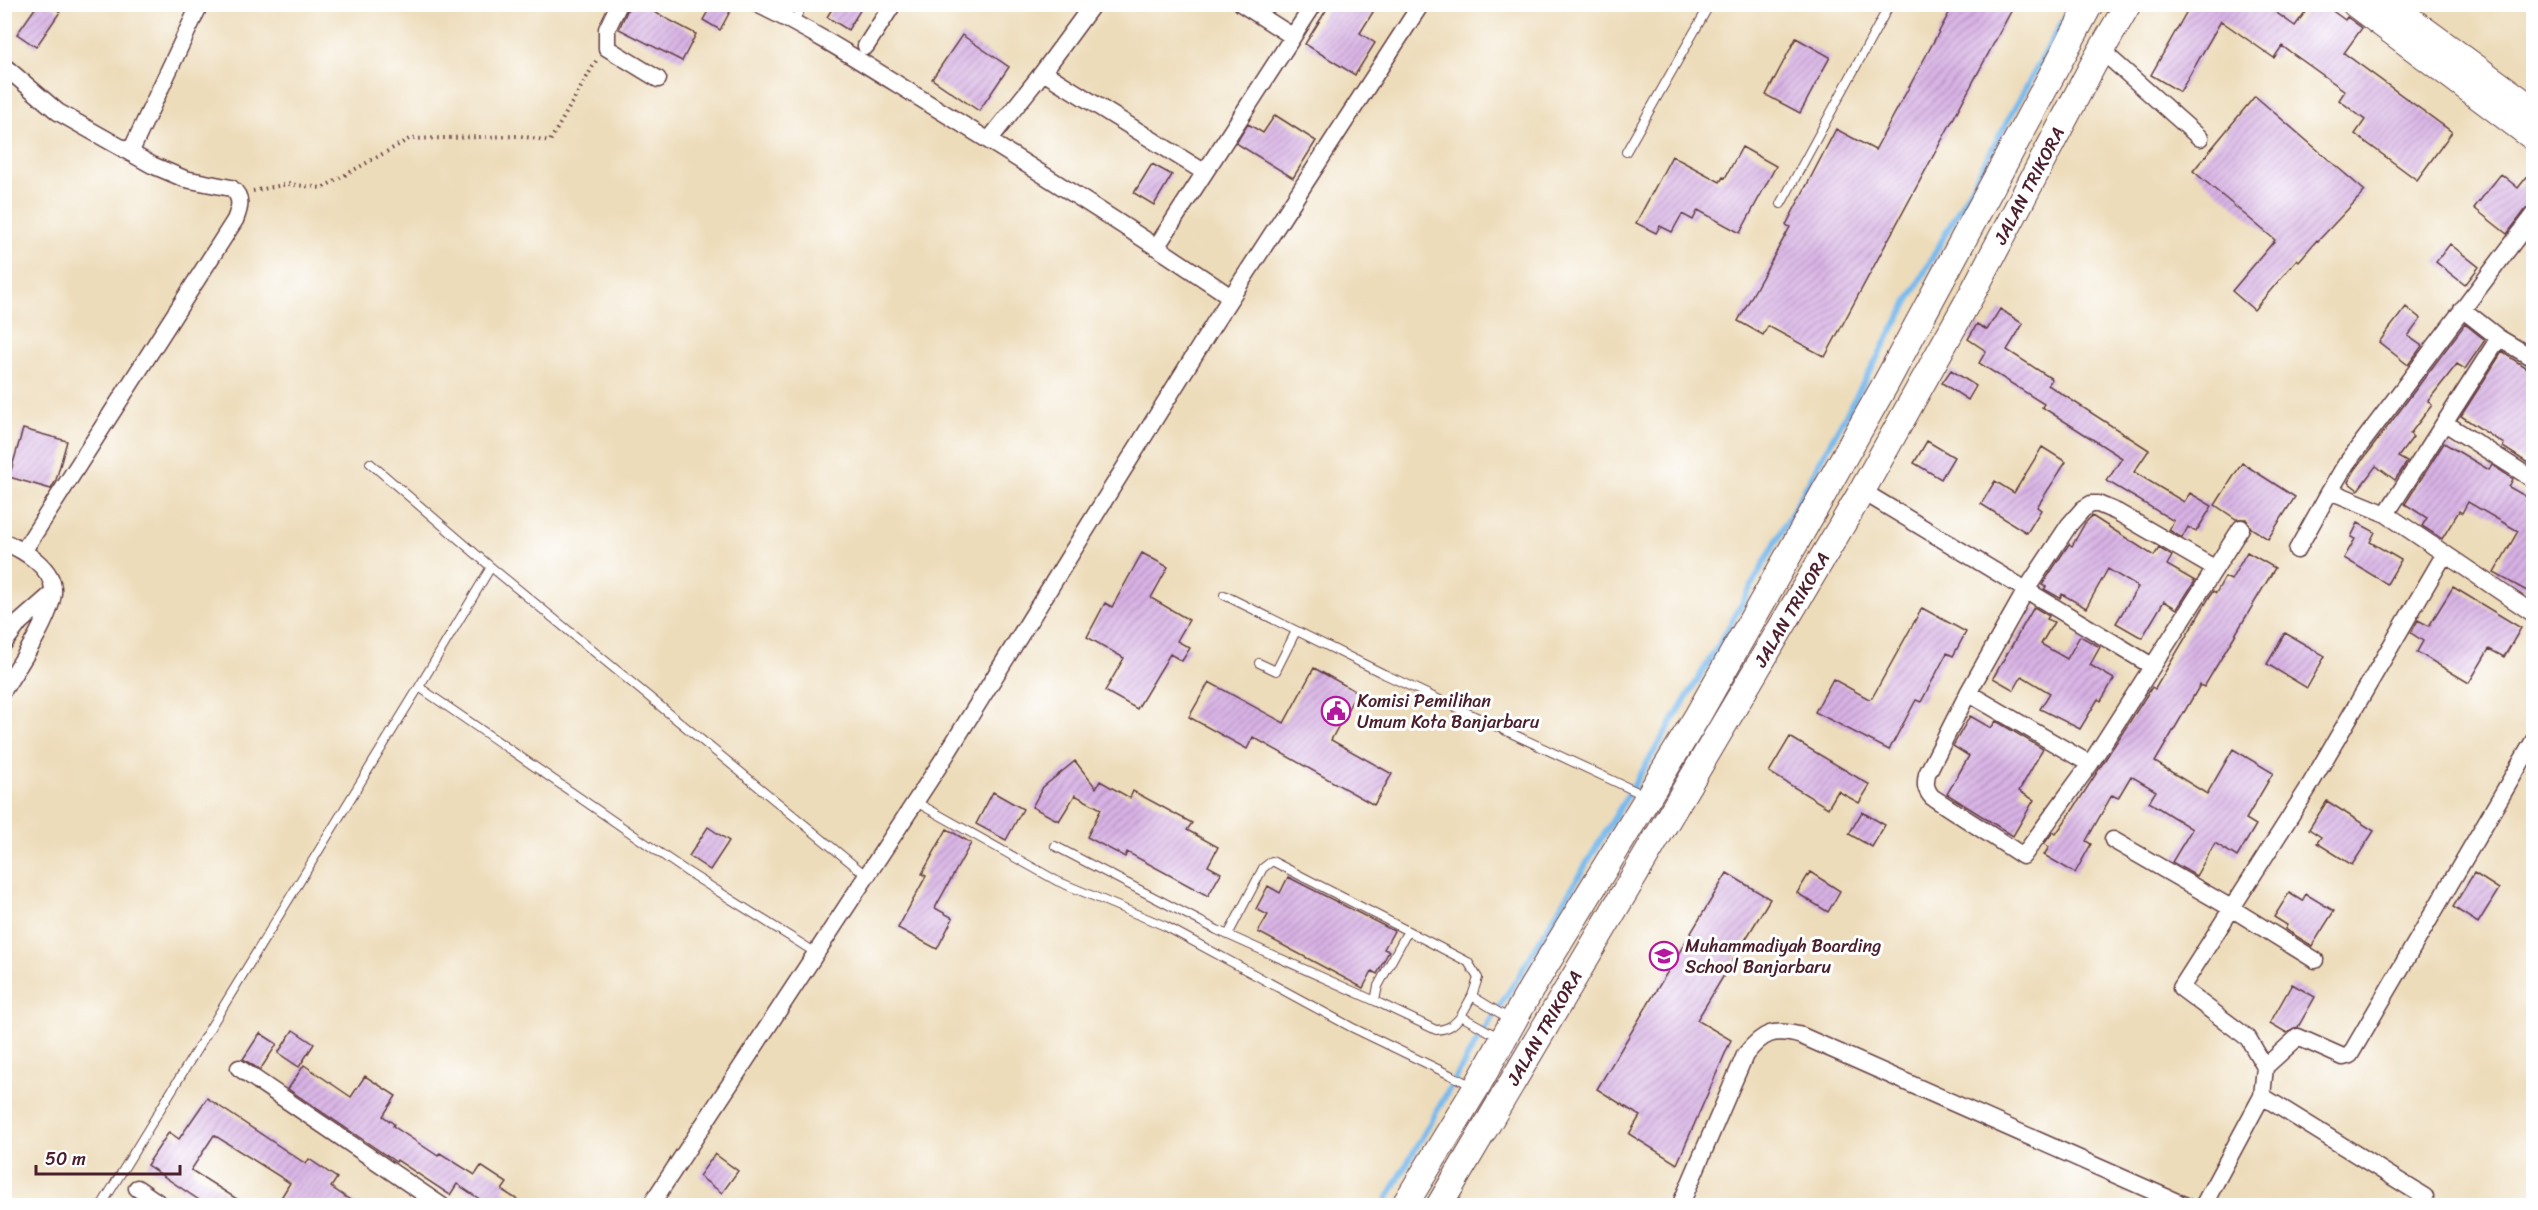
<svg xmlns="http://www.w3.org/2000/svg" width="2538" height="1210" viewBox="0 0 2538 1210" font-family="Sriracha,sans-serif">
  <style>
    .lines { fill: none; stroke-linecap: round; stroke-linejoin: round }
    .stream { stroke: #77baed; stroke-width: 6 }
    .building { fill: url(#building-hatch) }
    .service-casing { stroke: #623b40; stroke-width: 10 }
    .minor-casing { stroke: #623b40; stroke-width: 19 }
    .primary-casing { stroke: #623b40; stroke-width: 28 }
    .path { stroke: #623b40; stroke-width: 4; stroke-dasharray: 1.5 4.5; stroke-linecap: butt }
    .service { stroke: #fff; stroke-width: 8 }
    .minor { stroke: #fff; stroke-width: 16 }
    .primary { stroke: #fff; stroke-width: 26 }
    .labels { text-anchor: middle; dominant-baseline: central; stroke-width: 6; stroke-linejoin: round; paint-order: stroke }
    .street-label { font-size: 18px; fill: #4a1f2b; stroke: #fff }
    .poi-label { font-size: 18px; fill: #4a1f2b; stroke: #fff; text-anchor: start }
  </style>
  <defs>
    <pattern id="building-hatch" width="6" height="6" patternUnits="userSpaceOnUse" patternTransform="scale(1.5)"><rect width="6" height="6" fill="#d8b2e5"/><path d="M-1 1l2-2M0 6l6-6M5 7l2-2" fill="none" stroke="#b190ba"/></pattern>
  </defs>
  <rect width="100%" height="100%" fill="#fff"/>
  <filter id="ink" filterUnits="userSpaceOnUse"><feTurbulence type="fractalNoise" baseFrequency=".0167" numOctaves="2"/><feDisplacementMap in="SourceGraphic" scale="12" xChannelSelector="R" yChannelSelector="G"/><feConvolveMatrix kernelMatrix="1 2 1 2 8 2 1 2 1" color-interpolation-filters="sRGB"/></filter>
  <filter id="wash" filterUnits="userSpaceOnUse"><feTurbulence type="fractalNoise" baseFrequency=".008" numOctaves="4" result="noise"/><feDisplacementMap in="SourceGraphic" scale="24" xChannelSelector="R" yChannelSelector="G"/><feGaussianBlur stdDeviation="1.35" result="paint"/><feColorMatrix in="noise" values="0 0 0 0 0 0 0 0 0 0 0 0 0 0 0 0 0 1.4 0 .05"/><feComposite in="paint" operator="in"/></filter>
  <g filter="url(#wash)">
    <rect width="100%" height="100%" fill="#eddcba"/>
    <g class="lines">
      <path class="stream" d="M1383,1206L1472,1049L1515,982L1725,634L2072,4"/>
    </g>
    <g id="blocks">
      <path class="building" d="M38,4H50L60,12L36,47L17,34Z
        M630,4H639L696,34L682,61L619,29Z
        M712,4H734L720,30L703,20Z
        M835,4H864L848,30L827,17Z
        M1330,4H1378L1360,33L1375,43L1355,75L1305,44Z
        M1954,4H2015L1825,357L1768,326L1763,335L1738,321L1790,227L1786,225L1836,129L1875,150Z
        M2191,4H2264L2295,26L2311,4H2323L2345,20L2347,17L2362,28L2344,53L2452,132L2417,180L2355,134L2365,120L2339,100L2345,91L2282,46L2274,58L2221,21L2180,92L2151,75Z
        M962,35L1009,67L979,111L932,79Z
        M1796,38L1830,57L1800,113L1766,95Z
        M2255,96L2365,191L2318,241L2317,240L2299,261L2297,259L2254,310L2232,291L2275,240L2193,171Z
        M1275,115L1316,141L1293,178L1236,143L1248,124L1263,133Z
        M1742,147L1776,166L1740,233L1698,210L1693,220L1682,214L1672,232L1660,226L1656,233L1636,223L1672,156L1720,182L1723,177L1725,178Z
        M1152,164L1172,175L1154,205L1134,193Z
        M2534,168V205L2526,209L2507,234L2474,208L2501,174L2518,188Z
        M2450,244L2479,267L2465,285L2436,262Z
        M2406,307L2421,319L2408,336L2422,346L2408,365L2379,342Z
        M2000,309L2023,324L2007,350L2052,379L2048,385L2149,450L2134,472L2184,502L2190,493L2212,506L2196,532L2188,527L2182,538L2169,530L2174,521L2107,481L2122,458L2042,407L2044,404L1979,363L1986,351L1968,339L1977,324L1987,330Z
        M2465,324L2485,340L2465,369L2457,364L2428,401L2432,405L2410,434L2413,437L2398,457L2407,462L2395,480L2376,466L2358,490L2348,482L2355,470Z
        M2502,352L2534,373V467L2503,447L2504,444L2461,416Z
        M1951,370L1976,386L1968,400L1942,383Z
        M23,429L67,441L56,480L51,489L9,477Z
        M1927,441L1954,457L1941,479L1914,463Z
        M2444,443L2489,470L2492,465L2513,479L2509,487L2534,501V595L2494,573L2518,531L2468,502L2462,513L2459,511L2442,539L2422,526L2427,518L2405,504Z
        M2042,447L2066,462L2037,507L2041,510L2027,533L1981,504L1995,481L2014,493Z
        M2242,463L2295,497L2268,539L2251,528L2246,519H2236L2215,505Z
        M2092,516L2154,556L2159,548L2172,556L2167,565L2195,581L2177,609L2164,601L2142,638L2116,623L2138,587L2108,569L2086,608L2062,594L2060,598L2044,589L2046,587L2042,585L2069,544L2072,546L2085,523Z
        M2358,523L2375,532L2370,542L2401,560L2387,584L2344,558L2355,539L2351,537Z
        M2247,552L2275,568L2204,687L2200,685L2155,762L2207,794L2233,749L2273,773L2246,819L2256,825L2237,857L2215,843L2196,876L2172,862L2192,829L2149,802L2156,791L2131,776L2118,798L2112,795L2086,841L2091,844L2075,873L2044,855L2049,847L2044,844L2053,832L2056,834L2074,808L2152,687L2155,689L2213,591L2216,593L2225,577L2231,580Z
        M1142,553L1168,567L1151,598L1189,620L1177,641L1190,648L1182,661L1170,654L1137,709L1105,691L1124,658L1087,637L1105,603L1112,607Z
        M2453,587L2521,628L2504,657L2489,649L2469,683L2417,652L2423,641L2411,633L2418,620L2429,626Z
        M2034,607L2049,616L2047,619L2054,622L2041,644L2067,659L2080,636L2100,647L2090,665L2114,679L2101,701L2098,699L2080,729L2040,709L2050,693L2022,676L2014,690L1993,678Z
        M1922,608L1966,632L1953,656L1947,653L1921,702L1916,700L1889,750L1815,712L1833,679L1869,699L1872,698Z
        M2285,633L2325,656L2307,688L2267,664Z
        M1314,668L1357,692L1331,740L1392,774L1374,805L1253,737L1247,749L1189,717L1209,682L1284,723Z
        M1970,716L1991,728L1996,721L2043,749L2019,791L2034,800L2013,836L1947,794L1969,756L1953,746Z
        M1790,737L1870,785L1859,803L1838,791L1828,808L1769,772Z
        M1075,761L1096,788L1100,781L1130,798L1133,791L1192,823L1187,830L1218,847L1208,866L1221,873L1208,896L1127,852L1125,857L1087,837L1101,809L1075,795L1059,821L1032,807L1043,787Z
        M993,792L1023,809L1006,840L976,824Z
        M2327,801L2374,831L2352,865L2317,843L2321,837L2309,829Z
        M1862,812L1885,825L1872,847L1849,834Z
        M708,827L729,841L710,870L689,856Z
        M947,829L971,843L935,908L953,918L937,949L898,928L926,876L922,874Z
        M1810,872L1840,891L1828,912L1797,893Z
        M1727,873L1770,899L1697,1020L1731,1040L1677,1164L1629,1134L1640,1116L1597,1089Z
        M2474,873L2499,889L2478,923L2453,907Z
        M1288,877L1394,931L1384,949L1389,951L1377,974L1372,971L1363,988L1258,932L1268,915L1256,909L1268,886L1280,893Z
        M2289,893L2302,901L2306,894L2334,911L2312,946L2285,929L2287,925L2274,917Z
        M2292,984L2315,997L2298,1027L2287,1033L2270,1023Z
        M293,1030L314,1044L299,1067L278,1053Z
        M260,1033L277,1044L260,1070L243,1059Z
        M304,1065L351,1097L365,1076L396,1096L383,1116L394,1124L393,1126L438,1156L440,1153L475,1175L481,1166L507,1183L502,1190L527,1206H490L457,1184L450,1195L397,1160L396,1162L288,1089Z
        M207,1098L306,1164L309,1159L337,1178L331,1187L359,1206H276L290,1183L214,1135L191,1170L248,1206H208L147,1165L169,1132L179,1139Z
        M715,1154L738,1171L722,1193L699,1176Z"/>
    </g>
  </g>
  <g filter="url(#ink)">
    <use href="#blocks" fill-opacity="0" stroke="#623b40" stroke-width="1.5"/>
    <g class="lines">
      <g class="service-casing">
        <path id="service" d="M793,22L804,4
          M1626,152L1710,4
          M1781,204L1890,4
          M370,463L491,567L867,876
          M491,567L419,687L686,871L816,953
          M1224,595L1384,674L1646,796
          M1259,663L1276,671L1296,631
          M916,802L1057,881L1165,926L1351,1027L1473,1086
          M1055,846L1217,930L1375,1001
          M1228,935L1263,868L1272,861L1410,932
          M1461,1016L1472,996
          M1502,1039L1461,1016C1453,1026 1448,1029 1436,1030L1375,1001L1378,986L1405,936L1410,932L1468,962L1478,978L1472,996L1511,1020
          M101,1206L419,687"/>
      </g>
      <g class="minor-casing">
        <path id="minor" d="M619,4L607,29V48L658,79
          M757,4C818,33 874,70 931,105C1032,167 1133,230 1231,297
          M1093,4L1043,72L1204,172
          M1242,4L1292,36
          M866,46L893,4
          M2102,51L2200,138
          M4,66L58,112L152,165L185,179L231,188C243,197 240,208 235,220L24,550
          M989,140L1043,72
          M130,153L200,4
          M1157,246L1314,4
          M2462,309L2499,338L2534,359
          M2445,423L2534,480
          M1862,491L2152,666
          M2330,491L2346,464L2534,215
          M2386,514L2499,338
          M4,542C23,550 55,568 53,593C50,620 19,665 4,689
          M2297,550L2330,491L2386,514L2534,614
          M2214,568L2117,512L2098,504H2091L2083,509L2069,525L2026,590L1968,693L1927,774C1925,784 1925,789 1932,797L2023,856L2090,764L2241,528
          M4,643L20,622L53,593
          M1968,693L2090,764
          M2113,840L2231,908L2315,960
          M2265,1067L2298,1037L2343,1057L2350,1055L2534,740
          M239,1068L442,1206
          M2262,1096L2425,1197
          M137,1188L163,1206
          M650,1206L946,755L1215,322L1421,4
          M1680,1206L1745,1055C1763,1032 1774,1028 1802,1036L2186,1206
          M2203,1206L2262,1096L2265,1067L2248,1038L2181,988L2307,790L2444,555"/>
      </g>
      <g class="primary-casing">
        <g id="primary">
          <path d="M2355,4L2534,138"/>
          <path d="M2389,4L2534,110"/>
          <path d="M1404,1206L1476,1088L1531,989L1698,715L1886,383L2090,4"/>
          <path id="s1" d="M1439,1206L1862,491L1973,292L2094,63L2128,4"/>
        </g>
      </g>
      <path class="path" d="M253,191L288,184L322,188L409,139L519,136L550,141L596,61"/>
      <use href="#service" class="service"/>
      <use href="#minor" class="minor"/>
      <use href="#primary" class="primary"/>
    </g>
  </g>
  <defs>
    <g id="civic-ring" transform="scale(1.5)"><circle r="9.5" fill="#fff" stroke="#b5179e" stroke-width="1.5"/><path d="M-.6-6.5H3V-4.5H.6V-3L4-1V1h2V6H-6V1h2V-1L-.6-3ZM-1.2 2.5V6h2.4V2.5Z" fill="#b5179e"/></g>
    <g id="school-ring" transform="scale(1.5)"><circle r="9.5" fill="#fff" stroke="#b5179e" stroke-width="1.5"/><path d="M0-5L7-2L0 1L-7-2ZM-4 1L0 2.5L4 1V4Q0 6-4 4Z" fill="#b5179e"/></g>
  </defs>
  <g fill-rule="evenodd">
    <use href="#civic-ring" x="1336" y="711"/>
    <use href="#school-ring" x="1664" y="956"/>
  </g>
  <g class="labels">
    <g class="street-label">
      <text stroke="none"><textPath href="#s1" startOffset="1179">JALAN TRIKORA</textPath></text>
      <text stroke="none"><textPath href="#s1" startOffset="693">JALAN TRIKORA</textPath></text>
      <text stroke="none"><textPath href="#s1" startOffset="207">JALAN TRIKORA</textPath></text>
    </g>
    <g class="poi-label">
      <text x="1357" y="701">Komisi Pemilihan<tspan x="1357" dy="21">Umum Kota Banjarbaru</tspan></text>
      <text x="1685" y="946">Muhammadiyah Boarding<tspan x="1685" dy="21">School Banjarbaru</tspan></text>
    </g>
  </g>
  <rect width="2538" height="1210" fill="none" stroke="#fff" stroke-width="24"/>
  <path d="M36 1165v9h144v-9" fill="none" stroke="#4a1f2b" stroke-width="3"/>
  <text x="45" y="1165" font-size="18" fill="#4a1f2b" stroke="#ffffff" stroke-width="4.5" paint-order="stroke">50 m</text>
</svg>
